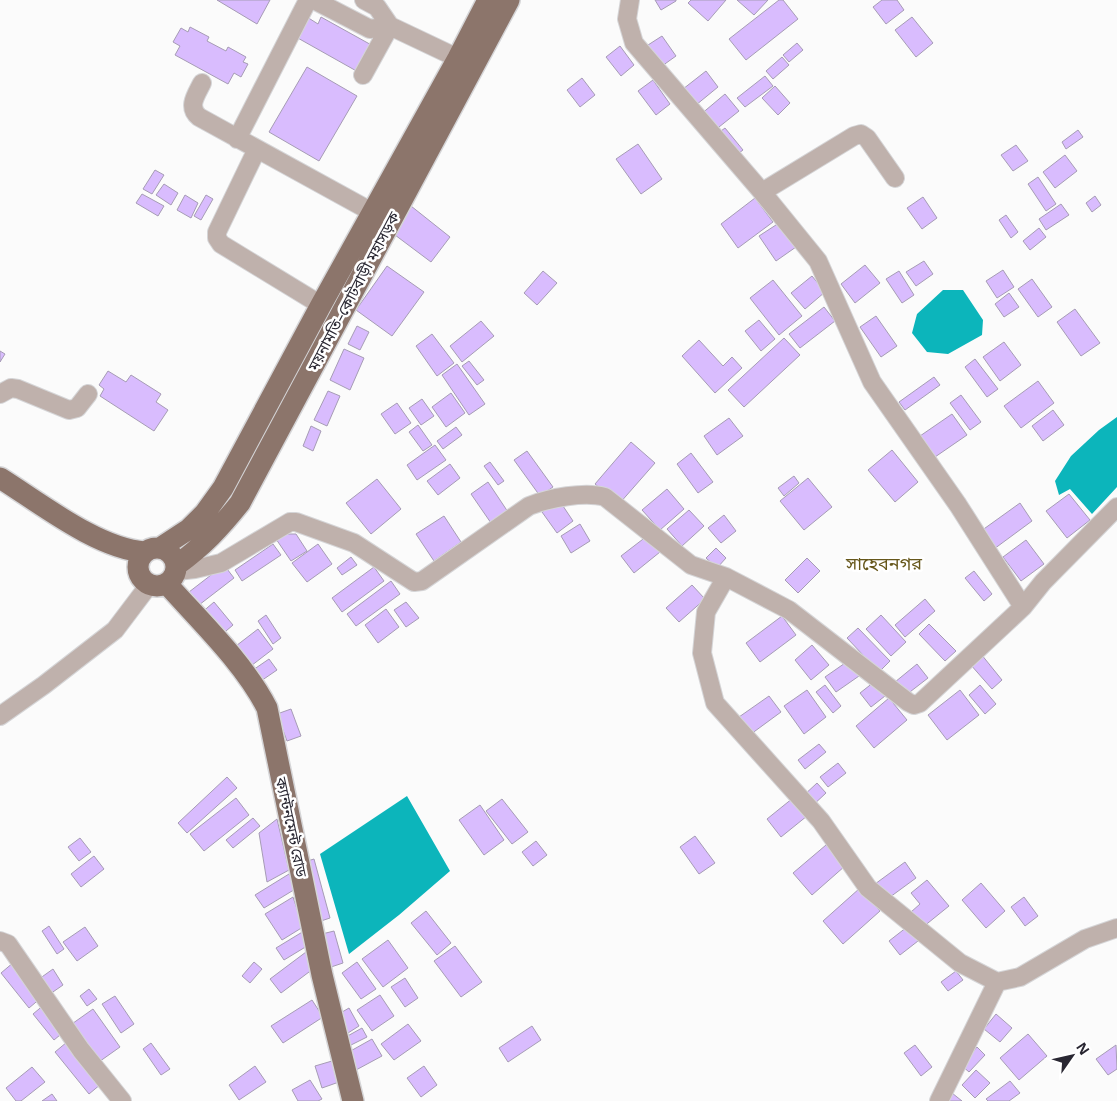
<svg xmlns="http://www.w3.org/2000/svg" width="1117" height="1101" viewBox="0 0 1117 1101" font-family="'Noto Sans','Noto Sans Bengali',sans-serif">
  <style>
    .water { fill: #0cb5bb }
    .building { fill: #d9bcfe; stroke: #a69cb5 }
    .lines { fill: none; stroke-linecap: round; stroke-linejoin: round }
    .minor-casing { stroke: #d5d5d7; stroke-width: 20 }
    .major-casing { stroke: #d5d5d7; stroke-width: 24 }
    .minor { stroke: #bfb1ac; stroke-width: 18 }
    .major { stroke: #8c756b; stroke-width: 21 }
    .labels { text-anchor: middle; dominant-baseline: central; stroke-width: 5; stroke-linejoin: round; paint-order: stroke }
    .street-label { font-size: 15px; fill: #292732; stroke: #fff }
    .quarter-label { font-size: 18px; fill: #66571b; stroke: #fff }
  </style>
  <rect width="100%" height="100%" fill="#fbfbfb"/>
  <path class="water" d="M943,290H963L983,320L982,335L948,354L927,352L912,333L917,314Z
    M1117,417V487L1092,514L1070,489L1059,495L1055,481L1071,456L1099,430Z
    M407,796L450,871L399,915L349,954L320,854Z"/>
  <path class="building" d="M217,0H270L257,24Z
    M655,0H676V1L661,10Z
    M691,0H726L708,21L688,3Z
    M737,0H768L754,15Z
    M779,0H783L798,19L746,60L729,39Z
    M882,0H897L904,10L886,24L873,7Z
    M307,17L318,24L321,17L375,47L360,73L296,37Z
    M912,17L933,43L916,57L895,30Z
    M190,27L209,37L207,41L226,51L228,47L246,57L243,62L248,64L241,77L234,73L228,84L175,55L180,46L173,42L181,28L188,32Z
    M662,36L676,56L662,66L648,45Z
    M797,43L803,50L789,62L783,55Z
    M620,46L634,65L621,76L606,57Z
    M782,57L789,65L773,79L766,71Z
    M307,67L357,96L319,161L269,132Z
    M706,71L718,87L696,105L683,89Z
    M765,76L773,86L745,107L737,98Z
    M582,78L595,95L580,107L567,90Z
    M653,80L670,104L656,115L638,91Z
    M775,86L790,103L778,115L762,98Z
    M725,94L739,111L714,131L700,115Z
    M725,128L743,150L735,156L717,134Z
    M1078,130L1083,137L1066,149L1062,142Z
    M638,144L662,179L641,194L616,159Z
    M1016,145L1028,161L1013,171L1001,155Z
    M1065,155L1077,171L1055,188L1043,172Z
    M155,170L164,175L152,194L143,189Z
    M1038,177L1056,204L1046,211L1028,184Z
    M164,184L178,193L171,205L156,195Z
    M142,194L164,206L158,216L136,203Z
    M185,195L198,203L191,218L177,210Z
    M206,195L213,199L201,220L194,216Z
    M1095,196L1101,205L1092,212L1086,203Z
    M923,197L937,218L922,229L907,208Z
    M755,198L773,222L738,248L721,224Z
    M1061,204L1069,215L1046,230L1039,219Z
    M411,206L450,237L431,262L391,232Z
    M1006,215L1018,232L1011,238L999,220Z
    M779,223L796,247L776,261L759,236Z
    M1039,228L1046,237L1030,250L1023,241Z
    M924,261L933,274L916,286L906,272Z
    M865,265L880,283L855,303L841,284Z
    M387,266L424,292L392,336L356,310Z
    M1003,270L1014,287L997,298L986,281Z
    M543,271L557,283L537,305L524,293Z
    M899,271L914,295L902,303L886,279Z
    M812,276L825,292L805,309L791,293Z
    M1032,279L1052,307L1038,317L1018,289Z
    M773,280L802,316L779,335L750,298Z
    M1009,293L1019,307L1004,317L995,304Z
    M824,307L835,321L800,348L789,334Z
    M1075,309L1100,343L1081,356L1057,322Z
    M876,316L897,346L881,357L860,327Z
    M759,320L775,339L761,351L745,331Z
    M481,321L494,336L462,362L450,346Z
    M357,326L369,332L360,350L348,344Z
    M432,334L454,363L437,376L416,346Z
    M784,338L800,355L744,407L728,390Z
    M699,340L723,366L732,357L742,368L715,393L682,356Z
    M1004,342L1021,365L1000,381L983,357Z
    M344,349L364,358L350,390L330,380Z
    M0,351L5,354L0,362Z
    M975,359L998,389L987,397L965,367Z
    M469,361L484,380L477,385L462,366Z
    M457,364L485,404L469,415L442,375Z
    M108,371L126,382L131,375L161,394L156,402L168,410L154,431L100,396L104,389L99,385Z
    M934,377L940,385L905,410L899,402Z
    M1038,381L1054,403L1021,428L1004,406Z
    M328,391L340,396L327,426L314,420Z
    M451,393L465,413L446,427L432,407Z
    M961,395L981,422L970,430L950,403Z
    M422,399L434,416L421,425L409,408Z
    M397,403L411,423L395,434L381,414Z
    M1053,410L1064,425L1043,441L1032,426Z
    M952,414L967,435L935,457L920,436Z
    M729,418L743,436L717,455L704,436Z
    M418,425L432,445L423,451L409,432Z
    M311,426L321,431L313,451L303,446Z
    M456,427L462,435L443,449L437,441Z
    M631,442L655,463L619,504L595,484Z
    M435,445L446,460L417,480L407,465Z
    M892,450L918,482L895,502L868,470Z
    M527,451L553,487L540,496L514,460Z
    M691,453L713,482L698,493L677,464Z
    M490,462L504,481L498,485L484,466Z
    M450,464L460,478L438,495L427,481Z
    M794,476L799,483L784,496L778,488Z
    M808,478L832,507L804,530L780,501Z
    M377,479L401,509L371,534L346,503Z
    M488,482L508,512L491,523L471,494Z
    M667,489L684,509L660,530L642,510Z
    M1069,494L1090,520L1067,538L1046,511Z
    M559,500L573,521L557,533L542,512Z
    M1020,503L1032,521L994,549L981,531Z
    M689,510L704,526L682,546L667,529Z
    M724,515L736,531L721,543L708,528Z
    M444,516L461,542L434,561L416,534Z
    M580,524L590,541L571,553L561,536Z
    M285,534H296L307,551L291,561L276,539Z
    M647,536L660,552L634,573L621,556Z
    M1026,540L1044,564L1021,581L1003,557Z
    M273,544L281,555L242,581L235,570Z
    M318,544L332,564L307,582L292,563Z
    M716,548L726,558L717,568L706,558Z
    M351,557L357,565L342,575L337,568Z
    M807,558L820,571L798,593L785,580Z
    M224,565L234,578L199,605L189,592Z
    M374,567L384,581L342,612L332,598Z
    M974,571L992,594L984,601L965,578Z
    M391,581L400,594L356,626L347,614Z
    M692,585L705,599L679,622L666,608Z
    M925,599L935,611L905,637L895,625Z
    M214,602L233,625L219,637L200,614Z
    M406,602L419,618L406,627L394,610Z
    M386,609L399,627L378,643L365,625Z
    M266,615L281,638L273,644L258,621Z
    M881,615L906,642L891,656L866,629Z
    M782,616L796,635L760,662L746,643Z
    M929,624L956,651L945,661L919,634Z
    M858,628L890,661L879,672L847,638Z
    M258,629L273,649L247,669L232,649Z
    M812,645L829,665L811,680L795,660Z
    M981,654L1002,680L992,689L970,664Z
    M269,659L277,670L258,683L250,672Z
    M848,661L859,676L836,692L825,677Z
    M917,664L928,678L906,695L895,682Z
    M874,682L885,696L871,707L860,693Z
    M825,685L841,706L833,713L816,692Z
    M980,685L996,704L985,714L969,695Z
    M807,690L826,717L804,734L784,706Z
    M960,690L979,715L947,740L928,715Z
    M769,696L781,712L751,734L739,717Z
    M889,698L907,720L874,748L856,726Z
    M291,709L301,736L287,741L277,714Z
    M819,744L826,752L805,769L798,760Z
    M838,763L846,773L828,787L820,777Z
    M227,777L237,788L187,833L178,823Z
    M817,783L826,793L811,807L802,797Z
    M236,798L249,815L204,851L190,834Z
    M793,798L807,816L781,837L767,819Z
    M502,799L528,832L512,844L486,811Z
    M480,805L504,840L484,855L459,820Z
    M253,818L260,826L233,848L226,840Z
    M277,819L289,870L267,882L259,833Z
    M695,836L715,863L699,874L680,847Z
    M80,838L91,852L79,861L68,847Z
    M536,841L547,855L533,866L522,852Z
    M826,845L845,866L812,895L793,873Z
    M94,856L104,869L81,887L71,874Z
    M314,859L330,918L321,921L304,862Z
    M905,862L916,878L886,900L875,884Z
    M289,874L297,888L264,908L255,895Z
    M927,880L949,906L923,927L911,912L920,904L911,893Z
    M981,883L1005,911L986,928L962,900Z
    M860,888L880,911L843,944L823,921Z
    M293,897L303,927L282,940L265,914Z
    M1024,897L1038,916L1025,926L1011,907Z
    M426,911L451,943L437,955L411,923Z
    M49,926L64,949L57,954L42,931Z
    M85,927L98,946L77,961L63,942Z
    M907,927L918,941L900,955L889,941Z
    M304,931L312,943L284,960L276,948Z
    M334,931L343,963L331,967L322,934Z
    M388,940L408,968L383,987L362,959Z
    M455,946L482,982L461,997L434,961Z
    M306,952L317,966L281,993L270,979Z
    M14,962L42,997L29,1008L1,973Z
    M254,962L262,969L250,983L242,976Z
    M357,962L376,989L361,999L342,973Z
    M53,969L63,985L50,994L39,979Z
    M956,971L963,980L948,991L941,982Z
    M405,978L418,998L405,1007L391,987Z
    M89,989L97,999L87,1006L80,996Z
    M380,995L394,1016L372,1031L357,1010Z
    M115,996L134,1024L121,1033L102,1004Z
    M312,1000L323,1017L283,1043L271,1026Z
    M45,1004L66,1030L54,1040L33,1014Z
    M349,1008L359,1026L348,1033L337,1015Z
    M93,1009L120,1047L96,1064L69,1026Z
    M996,1014L1012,1028L1000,1042L984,1029Z
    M408,1024L421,1041L394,1060L381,1044Z
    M532,1026L541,1040L508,1062L499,1048Z
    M362,1028L367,1037L349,1046L344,1038Z
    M1028,1034L1047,1056L1019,1080L1000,1058Z
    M372,1039L382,1056L356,1070L347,1053Z
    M67,1042L101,1084L89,1094L55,1052Z
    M151,1043L170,1069L161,1075L143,1049Z
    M915,1045L932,1067L921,1076L904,1053Z
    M1116,1045L1117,1069L1108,1075L1096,1059Z
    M977,1047L985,1055L969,1072L961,1065Z
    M332,1061L339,1082L322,1088L315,1066Z
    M255,1066L266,1082L239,1100L229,1085Z
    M424,1066L437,1085L421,1097L407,1078Z
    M32,1067L45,1082L21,1101H16L6,1088Z
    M976,1070L990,1083L975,1098L962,1085Z
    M310,1080L322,1099L318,1101H298L292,1090Z
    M1010,1081L1020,1093L1009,1101H988L986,1099Z
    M952,1093L962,1101H946Z
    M52,1094L57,1101H42Z"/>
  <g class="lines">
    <g class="minor-casing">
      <path id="minor" d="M314,0L370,29L390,26
        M364,0L377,7L390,26L468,63
        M630,0L627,19L634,43L762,192L818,261L872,382L958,505L1023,607L1043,582L1117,507
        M363,75L390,26
        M202,83C196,95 187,107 199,117L372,212
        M237,139L308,0
        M257,149L217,232V238L221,244L321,305
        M762,192L854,136L861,134L867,138L895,178
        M0,394L11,388L18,389L69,410L77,408L88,394
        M177,571L195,569L221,563L285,525L290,522H296L354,543L414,582L422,581L529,506C549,498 585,491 605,497L691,565L726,577L789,610L908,702L914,705L920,703L1023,607
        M726,577L706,612L702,653L715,703L821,821L868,888L960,963L997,982L1020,977L1085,939L1117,928
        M0,716L44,685L115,630L149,585
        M0,941L8,944L81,1050L122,1101
        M939,1101L997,982"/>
    </g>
    <g class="major-casing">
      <path id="major" d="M0,478C40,503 98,549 145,552
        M138 567a19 19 0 1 1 38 0a19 19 0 1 1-38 0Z
        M160,548L189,529L205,513L223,488L321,305L458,58L488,0
        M177,565C203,546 220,528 240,503L509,0
        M167,584C200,621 245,664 267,708L322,975L353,1101"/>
    </g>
    <use href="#minor" class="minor"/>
    <use href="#major" class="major"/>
  </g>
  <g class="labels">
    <g class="street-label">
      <text transform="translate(353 291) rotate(-62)">ময়নামতি–কোটবাড়ী মহাসড়ক</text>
      <text transform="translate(292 827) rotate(78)">ক্যান্টনমেন্ট রোড</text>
    </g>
    <g class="quarter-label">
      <text x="884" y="563">সাহেবনগর</text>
    </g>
  </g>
  <g transform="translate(1072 1056) rotate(56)" stroke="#ffffff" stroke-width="4" paint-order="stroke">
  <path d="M0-4L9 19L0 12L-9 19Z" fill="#292732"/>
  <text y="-8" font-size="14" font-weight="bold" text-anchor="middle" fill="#292732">N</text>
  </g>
</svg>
